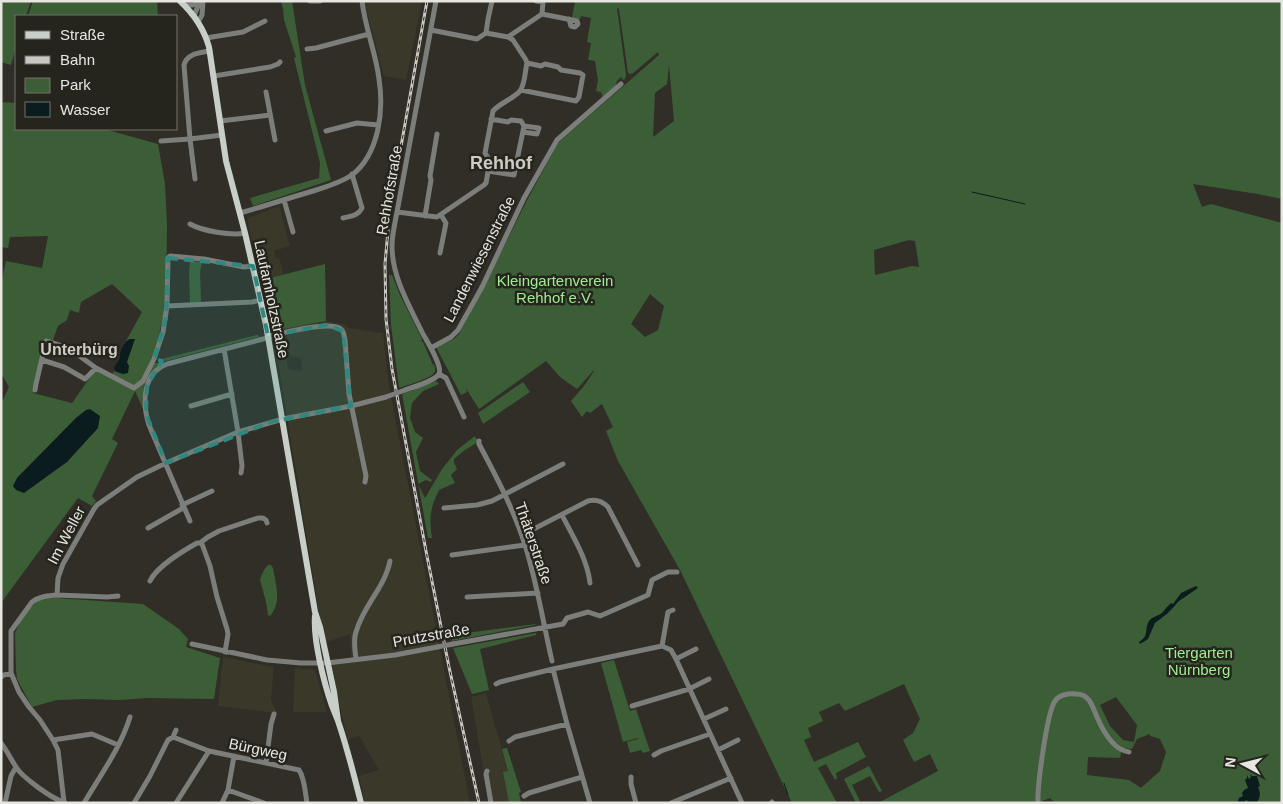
<svg xmlns="http://www.w3.org/2000/svg" width="1283" height="804" viewBox="0 0 1283 804" font-family="Helvetica,sans-serif">
  <style>
    .built { fill: #3a3829 }
    .green { fill: #3c5e37; fill-rule: evenodd }
    .water { fill: #0a1c1d }
    .lines { fill: none; stroke-linecap: round; stroke-linejoin: round }
    .stream { stroke: #0a1c1d; stroke-width: 1 }
    .minor { stroke: #7b7e7b; stroke-width: 5 }
    .major { stroke: #c8cfc8; stroke-width: 6 }
    .rail-casing { stroke: #c8c7c1; stroke-width: 3 }
    .rail { stroke: #26251d; stroke-width: 1; stroke-dasharray: 4; stroke-linecap: butt }
    .minor-bridge { stroke: #7b7e7b; stroke-width: 5 }
    .marked { fill: #2f877f; fill-opacity: 0.2; stroke: #2f877f; stroke-width: 4; stroke-dasharray: 10 6; stroke-linejoin: round }
    .labels { text-anchor: middle; dominant-baseline: central; stroke-width: 5; stroke-linejoin: round; paint-order: stroke }
    .street-label { font-size: 15px; fill: #e7e6e1; stroke: #26251d }
    .park-label { font-size: 15px; fill: #9def92; stroke: #26251d }
    .neighbourhood-label { font-size: 16px; font-weight: bold; fill: #ceccc2; stroke: #26251d }
    .quarter-label { font-size: 18px; font-weight: bold; fill: #ceccc2; stroke: #26251d }
  </style>
  <rect width="100%" height="100%" fill="#302e26"/>
  <path class="built" d="M364,1H422L406,80L384,76Z
    M279,206L290,246L274,251L276,258H279L283,274L262,280L247,220L250,217Z
    M326,321L347,325L348,328L383,333L389,386L470,803H365L359,776L379,770L359,736L348,740L329,663L351,659L350,634L324,643L277,356L286,355L288,369L296,371L302,370L301,358L290,356L286,328Z
    M223,657L274,667L271,700L277,713L218,706Z
    M295,668L315,670L327,712H293Z
    M486,693L508,771L503,773L509,803H489L471,697Z"/>
  <path class="green" d="M1,1H31L26,16H16V47L11,65L1,62Z
    M33,1H157L158,16H28Z
    M281,1H292L305,85L331,180L253,206L250,198L319,178L320,163L294,58L296,57L284,20L283,9Z
    M575,1H1282V199L1258,194L1193,184L1202,207L1211,204L1282,223V803H1055L1050,798L1037,803H878L938,771L930,754L914,762L903,740L913,733L920,719L904,684L845,711L839,703L819,712L823,721L808,728L811,737L804,740L814,762L858,742L866,757L836,773L837,778L835,780L826,764L818,768L837,803H792L680,570L618,461L606,431L613,427L602,404L590,413L587,411L582,417L571,401L584,386L594,371V370L577,389L560,377L546,361L479,409L465,387L467,392L461,395L437,349V347L454,339L459,334L484,287L526,202L558,143L659,55L658,52L632,74L628,73L619,9L617,8L626,75L625,79L623,80L621,77L617,81L615,87L603,98L601,92L596,91L598,80L595,61L588,60L591,43L587,42L591,18L581,16L580,19L572,18ZM669,65L674,121L653,137L655,93L667,84ZM909,240L915,241L919,267L912,266L875,275L874,250ZM650,294L664,306L658,330L645,337L631,324ZM1116,697L1137,725L1134,742L1123,740L1110,726L1100,705ZM1150,734V736L1160,739L1166,752L1160,771L1141,788L1129,780L1087,775L1088,757L1120,758L1122,748L1132,749L1137,739Z
    M1,102L16,103V129H104L158,144L165,184L167,225L166,305L152,363H158L159,365L144,385L142,401L144,411L135,391L112,439L118,443L92,496L96,501L92,506L78,498L1,603V404L9,387L1,373V284L6,261L42,268L48,236L10,237L8,248L1,247ZM112,284L142,312L126,341L130,339L127,362L123,374L114,371L111,377L96,369L72,403L33,393L45,340H53L58,326L67,320L70,310L79,313L81,302ZM77,417L72,455L67,462L17,478Z
    M190,261L202,262L200,272L201,302L190,303L189,272Z
    M325,264L326,321L273,331L262,280Z
    M389,275H392L400,295L422,339L421,341L423,342L433,365L434,364C435,368 436,370 434,373C430,379 407,385 399,388L391,325Z
    M257,335L259,336L258,337L165,361L162,359Z
    M436,381L439,384L423,391L412,403L410,418L415,432L423,438L416,452L420,471L432,480L431,482L426,480L418,484L425,498L442,469L457,450L475,436L478,442L465,450L454,459V463L457,469L451,475L455,483L439,490C430,508 429,518 432,538H428L402,394Z
    M523,382L530,392L483,424L478,413Z
    M268,565H271L273,568C276,585 282,602 270,616L268,615L266,602L260,580C261,575 264,569 268,565Z
    M42,597L143,604L179,629L188,639L186,647L220,658L214,699L148,698L119,700L86,699L57,700L32,707L17,679L16,670L15,633C20,620 31,605 42,597Z
    M536,624L535,625L452,641L451,635Z
    M536,633V635L480,649L489,690L472,694L453,648Z
    M614,660L630,711L636,709L650,751L643,753L641,750L630,753L627,742L638,739V738L623,742L601,663Z
    M507,748L521,792L519,793L521,803H509L503,772L508,771L502,749Z
    M869,766L882,791L879,792L870,776L852,785L860,801L856,803L844,779Z"/>
  <path class="water" d="M130,339H135L127,362L129,366L128,373L123,374L115,371L114,368L120,358C119,352 124,342 130,339Z
    M90,409L100,416L98,428L67,462L24,493L16,490L13,486L17,478L77,417L86,410Z
    M1196,586L1198,588L1179,601L1168,613L1155,623L1148,639L1140,644L1139,642C1150,635 1144,629 1149,621C1153,616 1159,616 1163,612C1165,609 1168,606 1171,603L1173,604L1181,593Z
    M1250,774L1252,776H1257L1260,786L1258,787C1261,794 1260,797 1257,803H1246L1248,801L1246,800L1244,803H1237L1239,798L1243,796L1242,793L1244,790L1248,788L1245,780L1247,778V775L1249,779L1251,777Z"/>
  <g class="lines">
    <path class="stream" d="M972,192L1025,204
      M784,783L788,795"/>
    <path class="minor" d="M310,1H320
      M184,5H193L199,1
      M542,14L577,21L578,24L575,27L571,26L569,19
      M194,16L200,1
      M198,22L202,15L203,1
      M486,33L488,19L492,1
      M508,37L542,14L543,2L536,1
      M206,38L243,32L265,21
      M307,49L316,48L369,34
      M214,76L270,67L278,64L280,62
      M521,90L576,101L579,97L583,75L580,73L561,70L558,67L545,64L541,66L527,63
      M266,92L275,140
      M220,121L270,115
      M326,131L357,123L378,125
      M523,132L537,134L539,128L524,126
      M161,141L190,139L222,135
      M488,171L514,175L524,126L521,121L511,120L508,122L491,119
      M195,179L190,139L184,65C187,53 200,53 210,51
      M284,200L293,232
      M397,212L437,217L484,185L486,183L490,161L485,153L493,111C500,103 513,99 520,91C525,85 525,71 527,63L526,60L513,40L508,37L486,33L477,39L431,30
      M240,213C265,206 289,198 313,191C326,187 340,183 352,175C379,154 384,111 379,79C376,53 365,28 362,1
      M425,216L431,180L430,176L437,134
      M343,218C351,216 358,216 362,208L352,174
      M190,224C202,231 232,236 245,233
      M440,253L446,223L441,215
      M167,306L252,302L261,300
      M431,348L451,337L458,330L482,287L524,198L557,140L621,84
      M224,349L238,432L242,466L241,473
      M42,360L64,367L85,379L96,368
      M439,374L446,378L464,417
      M35,390L36,384L46,341L59,345L70,349L96,368L134,388L143,381L154,359L163,332L167,306L168,258L170,256L204,259L244,267L253,266
      M405,390C413,387 435,381 439,374C443,366 426,340 422,332C409,305 392,277 392,246C392,235 395,223 397,212L436,1
      M191,406L232,394
      M479,441V444C496,476 514,510 525,545C537,583 543,622 552,661
      M182,505L212,491
      M444,508L477,505L492,501L563,464
      M562,515C573,537 587,558 590,583
      M190,521L149,425C142,403 142,374 167,364L263,339C276,334 330,320 341,329C344,331 344,336 345,340L349,394L366,476L365,482
      M148,528L183,508
      M522,535L588,501C596,499 602,501 608,507L638,565
      M200,543L208,537L219,531L258,518H263L266,520L267,523
      M452,555L525,545
      M150,581C157,566 183,551 197,543H200L202,544L210,566L217,597L227,629L228,634L225,652
      M57,595L107,597L118,596
      M467,597L538,593
      M192,644L267,660L301,663H327L395,655L437,647
      M453,644L563,624L567,618L588,612L600,616L648,595L652,580L668,572H677
      M662,646L668,612L673,610
      M356,659C355,650 353,640 356,632C363,606 385,587 390,561
      M676,659L696,649
      M553,669L567,724L590,803
      M1,677L4,675L11,673
      M496,684L500,682L553,669L662,646L671,650L676,659L742,803
      M632,706L689,689L709,679
      M704,719L726,709
      M173,737L209,751L299,770C305,779 305,792 307,803
      M53,740L92,734L118,745
      M509,741L515,737L567,724
      M1,743C7,751 11,759 16,767C22,777 52,799 64,802
      M718,750L738,740
      M654,755L661,751L710,734
      M266,763L271,724L274,714
      M487,771L486,774L491,803
      M631,777V784L636,803
      M228,790L264,803
      M524,796L529,793L582,777
      M5,803L11,776L16,767
      M65,803L64,802L58,750L53,740L40,720L29,707L19,692L11,673V631L32,602C40,596 48,596 57,595L58,578L63,564L94,509L97,505L137,477L166,463L238,432L283,419L351,406L386,397
      M84,803C100,776 121,747 130,717
      M134,803L150,776L168,740L173,737L176,730
      M176,803L209,751
      M222,803L228,790L234,756
      M671,803L731,778
      M771,803L772,802
      M1038,803C1037,787 1047,712 1055,701C1059,695 1068,693 1076,694C1090,694 1092,706 1097,717C1103,731 1113,750 1129,752"/>
    <path class="major" d="M180,1C194,14 204,29 209,47L226,161L245,233L266,325L315,612L320,627L334,692L338,721
      M315,616C313,640 324,683 332,706C334,711 336,716 338,721C347,747 354,775 361,803"/>
    <g class="rail-casing">
      <path id="rail" d="M427,1L390,208L385,264L386,319L392,369L426,551L449,667L479,803"/>
    </g>
    <use href="#rail" class="rail"/>
    <path class="minor-bridge" d="M386,397L405,390
      M437,647L453,644"/>
  </g>
  <path class="marked" d="M168,258L253,266L268,336L326,325L343,331L351,406L271,422L166,463L146,414L147,385L162,361L154,359L166,318Z"/>
  <g class="labels">
    <g class="street-label">
      <text transform="translate(389 190) rotate(-80)">Rehhofstraße</text>
      <text transform="translate(479 259) rotate(-63)">Landenwiesenstraße</text>
      <text transform="translate(272 299) rotate(78)">Laufamholzstraße</text>
      <text transform="translate(66 535) rotate(-62)">Im Weller</text>
      <text transform="translate(534 543) rotate(71)">Thäterstraße</text>
      <text transform="translate(431 635) rotate(-10)">Prutzstraße</text>
      <text transform="translate(258 749) rotate(12)">Bürgweg</text>
    </g>
    <g class="park-label">
      <text x="555" y="280">Kleingartenverein<tspan x="555" dy="17">Rehhof e.V.</tspan></text>
      <text x="1199" y="652">Tiergarten<tspan x="1199" dy="17">Nürnberg</tspan></text>
    </g>
    <g class="neighbourhood-label">
      <text x="79" y="349">Unterbürg</text>
    </g>
    <g class="quarter-label">
      <text x="501" y="163">Rehhof</text>
    </g>
  </g>
  <rect width="1283" height="804" fill="none" stroke="#e7e6e1" stroke-width="5"/>
  <rect x="15" y="15" width="162" height="115" fill="#26251d" stroke="#73726b"/>
  <rect x="25" y="31" width="25" height="8" fill="#c8cfc8" stroke="#73726b"/>
  <text x="60" y="40" font-size="15" fill="#e7e6e1">Straße</text>
  <rect x="25" y="56" width="25" height="8" fill="#c8c7c1" stroke="#73726b"/>
  <text x="60" y="65" font-size="15" fill="#e7e6e1">Bahn</text>
  <rect x="25" y="78" width="25" height="15" fill="#3c5e37" stroke="#73726b"/>
  <text x="60" y="90" font-size="15" fill="#e7e6e1">Park</text>
  <rect x="25" y="102" width="25" height="15" fill="#0a1c1d" stroke="#73726b"/>
  <text x="60" y="115" font-size="15" fill="#e7e6e1">Wasser</text>
  <g transform="translate(1243 764) rotate(277)" stroke="#26251d" stroke-width="4" paint-order="stroke">
  <path d="M0-4L9 19L0 12L-9 19Z" fill="#e7e6e1"/>
  <text y="-8" font-size="14" font-weight="bold" text-anchor="middle" fill="#e7e6e1">N</text>
  </g>
</svg>
